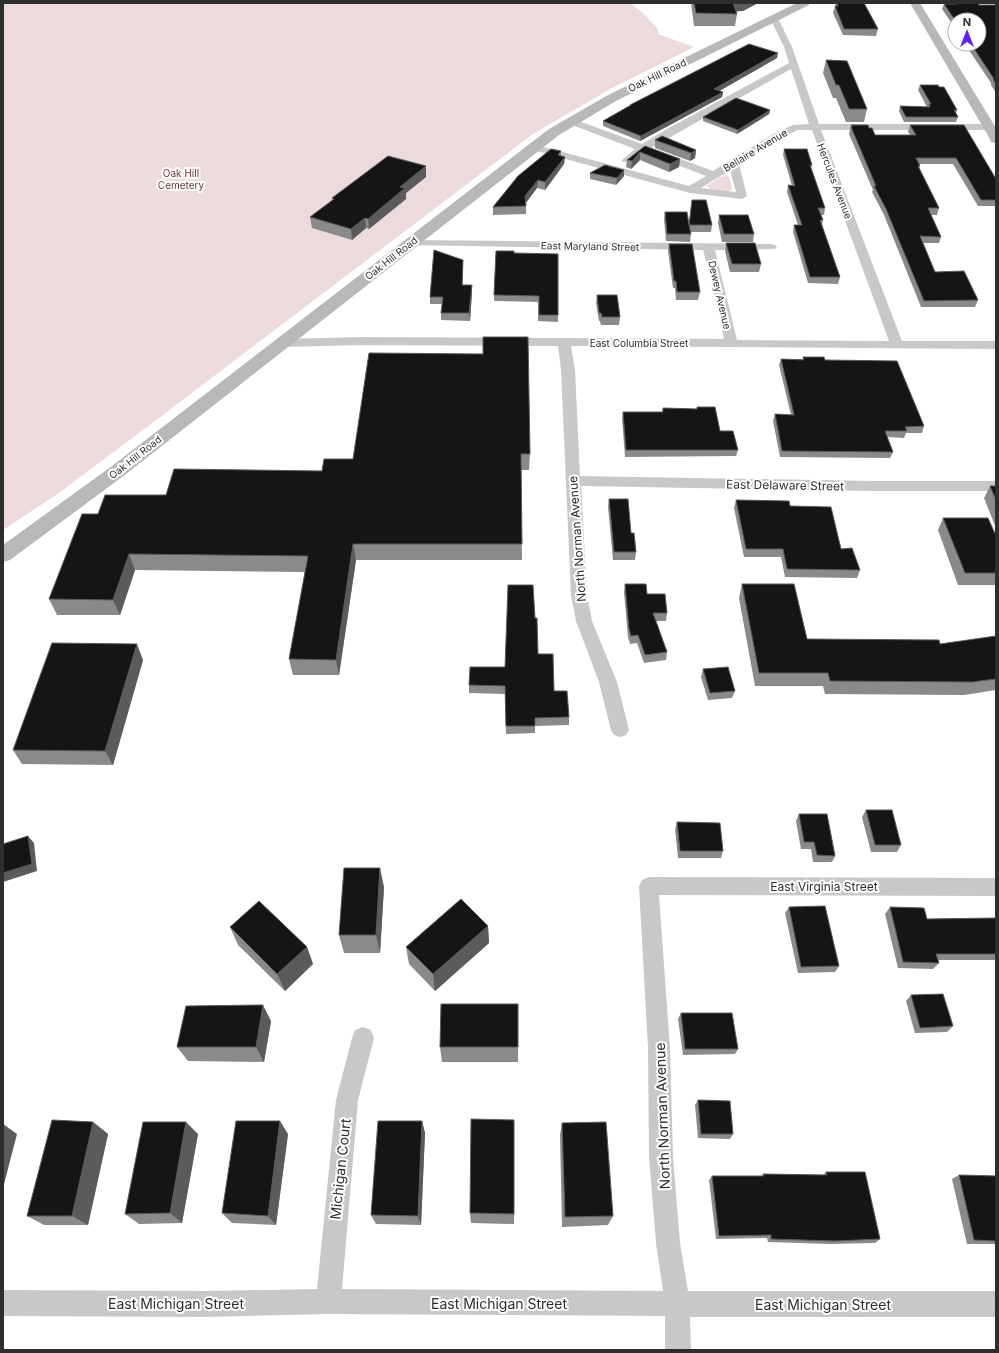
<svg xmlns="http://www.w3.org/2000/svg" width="999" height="1353" viewBox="0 0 999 1353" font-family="Inter,sans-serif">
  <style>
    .green { fill: #eddadd }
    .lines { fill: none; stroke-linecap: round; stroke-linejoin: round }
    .minor { fill: #c8c8c8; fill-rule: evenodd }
    .secondary { fill: #b8b8b8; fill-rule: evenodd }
    .wall { fill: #8a8a8a }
    .shaded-wall { fill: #5b5b5b }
    .building { fill: #151515; stroke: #5b5b5b }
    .labels { text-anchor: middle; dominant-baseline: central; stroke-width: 4; stroke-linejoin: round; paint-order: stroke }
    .far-street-label { font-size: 10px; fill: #2e2e2e; stroke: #fff }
    .far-park-label { font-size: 10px; fill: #6e373b; stroke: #fff }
    .street-label { font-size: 12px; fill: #2e2e2e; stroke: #fff }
    .near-street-label { font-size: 14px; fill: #2e2e2e; stroke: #fff }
  </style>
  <rect width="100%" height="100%" fill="#fff"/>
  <path class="green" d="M3,3H630L642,12L658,29V34L694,47L612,88L533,134L151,424L56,495L3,530Z
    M727,176L729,177L732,188V190C723,193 714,191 706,186L720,177Z"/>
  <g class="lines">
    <path class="minor" d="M774,15L778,18L792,47L819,124H989L994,127L989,130H821L902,341H996V349L571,346L575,370L580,476L873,481H996V491H873L581,486L587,595L592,621L617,682L629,730L626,735L620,737L614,735L611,730L599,682L576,621L571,595L561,370L558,346L364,345L282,347L278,346L276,343L278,340L282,339L364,337L724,339L711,279L703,250L406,245L404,243L406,241L410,240L771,244L775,245L777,247L775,249L715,250L737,340L889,341L812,130H798L783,137L739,164L747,196L742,199L690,193L529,149L528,147L533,144L689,186L706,176L644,152L631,162H623L622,160L635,149L567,123L565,121L570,118L573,119L642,144L665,130L789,63L784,47L770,18ZM791,69L809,124L793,125L775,133L713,171L651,148ZM730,170L736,192L701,188Z
      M649,877L996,878V896L659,895L670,1048L673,1157L680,1243L688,1291H996V1317H690L691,1350H665V1316L328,1314L205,1317L3,1316V1290L205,1291L317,1289L336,1100L352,1038L355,1030L363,1027L371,1030L374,1038L358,1100L342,1289L663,1291L656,1243L649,1157L648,1048L639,886L642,880Z"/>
    <path class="secondary" d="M797,3H810L809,5L616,101L559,135L126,474L10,560L3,562V545L112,466L549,129L608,95Z
      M910,3H920L996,128V143L991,142L990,139Z"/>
  </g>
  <path class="wall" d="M691,3H758L743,11H736L737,14L735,26H694Z
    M836,3H864L878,29L876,36L843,35L833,13Z
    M951,3H978L979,5H996V93L991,85V83L965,44H979L955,20V28L942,9L944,4H952Z
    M777,58L719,91L723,92L722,97L640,141L603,126V121L630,106V105Z
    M826,60L867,109L864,122H846L836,98H833L823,73Z
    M920,85L957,110L956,113L958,117L956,122H904L899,111L900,106L927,107L918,90Z
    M770,110L769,114L737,134L703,121V117Z
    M851,125L869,128L875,135H911L908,132L910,125L996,179V206H978L953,164H919L920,166L919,168L939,208L937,215H931L941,237L939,243H923L935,272L978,300L975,307H921L884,215L872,192L873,190L849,134Z
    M655,140L696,150L695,158L690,161L655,148Z
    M645,146L680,159L679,167L669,172L640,160L631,169L626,167L627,160Z
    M784,149L812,165L811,168L825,208L824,215H821L823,220L822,225L840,277L838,284L808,283L793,232L794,225H798L787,192L788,185L792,186L783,155Z
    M561,151V156L565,157L564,164L545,190L537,188L526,203V214L493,215V207Z
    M624,170V176L616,185L590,179V173Z
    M426,177L406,193V199L369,229L366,228L352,240L312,228L310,217L333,200L332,198Z
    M665,212L689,224L712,225L711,232H690L691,234L690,242L666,241L664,219Z
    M719,215L754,234L753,242H722L718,223Z
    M726,243L761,264L759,272H730L725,251Z
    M669,244L700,292L698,300H676L675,288H673L668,251Z
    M514,253L558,315V322L538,321V302L494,301V295Z
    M463,260V285H472V292L470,321L441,320V313L442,304H430V297Z
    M597,295L620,317L619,325H601L600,321H599L596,303Z
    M803,357L825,360L924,426L922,433H906L904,438L887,437L893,452L890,458L780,457L773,421L775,414L791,415L779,365L781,359H803Z
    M697,407L738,450L736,456L625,457L622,418L623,412H662L663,408L697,409Z
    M530,454L529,470H521L522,560H356L339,675H293L289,659L305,572L135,570L120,615H57L49,599L98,514L166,495L322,471L353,459Z
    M990,486H996V528L984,498Z
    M609,499L631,533L636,552L635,560H613L608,507Z
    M736,500L790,506L841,549L860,570L857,578L785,577L781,557H744L734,508Z
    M943,518L996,536V585H958L938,530Z
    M625,584L647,594L667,613L666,621H656L667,652L666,660L644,663L637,643L630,644L628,637L624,592Z
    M742,584L807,639L940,644L996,636V690L964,695L825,694L823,686H755L739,598Z
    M538,654L554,691L569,717V725L535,726V733L506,734L505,694L469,693V685L505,667Z
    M143,660L113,765L22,764L13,750Z
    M703,669L735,691L732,698L708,700L701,677Z
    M866,810L901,845L897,852H871L862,817Z
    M799,814L835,856L832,862H813L811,849H801L796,821Z
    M677,822L723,851L721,858H678L675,829Z
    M384,887L380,953H344L339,935Z
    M789,907L839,966L835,972L798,973L785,913Z
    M890,907L927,919L996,918V960H938L939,963L933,969L898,968L885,914Z
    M488,926L489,943L435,991L409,964L406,947Z
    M230,927L307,947L313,964L285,991L238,945Z
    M911,995L953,1026L947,1032L915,1033L906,1001Z
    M681,1013L738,1049L735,1054L683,1055L678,1019Z
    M271,1021L264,1062L188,1061L177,1047Z
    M440,1047H518V1062H442Z
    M698,1100L733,1134L730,1139L698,1138L695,1105Z
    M422,1121L425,1133L421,1225L376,1224L371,1215Z
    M93,1122L108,1134L88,1225H44L27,1216Z
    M562,1123L613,1216L608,1225L562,1227L560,1135Z
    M198,1134L182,1223L139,1224L125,1214Z
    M288,1134L276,1225L232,1223L222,1213Z
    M826,1172L880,1239L875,1243L830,1244L768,1242L767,1238L716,1239L709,1180L712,1176H762L763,1174L823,1175Z
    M959,1175L996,1176V1244H967L952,1179Z
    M470,1213L514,1214V1224L471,1223Z"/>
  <path class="shaded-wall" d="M732,3H758L743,11L730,12Z
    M778,53L777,58L714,94V89Z
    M723,92L722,97L640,141L641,136Z
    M770,110L769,114L737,134L738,130Z
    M696,150L695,158L690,161L691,153Z
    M640,152V160L631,169L632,161Z
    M565,157L564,164L545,190V182Z
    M680,159L679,167L669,172L670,164Z
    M426,166V177L406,193V199L369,229L368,219L400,187Z
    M624,170V176L616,185L617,178Z
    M538,180L537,188L525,204V196Z
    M365,218L366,228L352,240L351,229Z
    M472,285V292L470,321L469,313Z
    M353,544L356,560L339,675L336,660Z
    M129,554L135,570L120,615L113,600Z
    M137,644L143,660L113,765L105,751Z
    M28,836L34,843L37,871L3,882V873Z
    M380,868L384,887L380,953L376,935Z
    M488,926L489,943L435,991L433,974Z
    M307,947L313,964L285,991L277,974Z
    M263,1005L271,1021L264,1062L256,1047Z
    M280,1121L288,1134L276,1225L268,1216Z
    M422,1121L425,1133L421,1225L418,1216Z
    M93,1122L108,1134L88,1225L72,1216Z
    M186,1122L198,1134L182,1223L170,1213Z
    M3,1124L17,1134L3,1188Z"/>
  <path class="building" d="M694,3H733L737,14L696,13Z
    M837,3H864L878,29H844L835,6H838Z
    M957,3H978L979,5H996V84L993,79H994L971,44H979V20H955L944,4H957Z
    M749,44L778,53L714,89L723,92L641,136L603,121L631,105H630Z
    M826,60L847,61L867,109H849L839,85H836Z
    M920,85H938L939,87H944L957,110H954L958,117H906L900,106L930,107L929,104H931Z
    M736,98L770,110L738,130L703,117Z
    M851,125H868L869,128H872L875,135H916L910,125H964L996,179V200H981L956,158H916L920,166H918L939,208H928L941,237L920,236L935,272L964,271L978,300L924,301L886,209L874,186H876L851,127H852Z
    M662,136L696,150L691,153L655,140Z
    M645,146L680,159L670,164L640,152L632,161L627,160Z
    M551,149L561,151L558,155L565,157L545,182L538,180L525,196L526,206L493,207L518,176Z
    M784,149H807L812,165H810L825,208H818L823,220H820L840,277H810L794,225H802L788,185L795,186Z
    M388,156L426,166L400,187L405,188L368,219L365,218L351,229L310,217L334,199L332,198Z
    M605,165L624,170L617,178L590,173Z
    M692,200H706L712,225H689L691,234H667L665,212H687L689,225Z
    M719,215H748L754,234H724Z
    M726,243H755L761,264H732Z
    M669,244H692L700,292H677L676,281H674Z
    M434,250L463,260L462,285H472L469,313H441L443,297H430Z
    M496,251H514V253L558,254V315H539V296L494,295Z
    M597,295H617L620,317H602L601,313H599Z
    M483,337H528L530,454H521L522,544H353L336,660L289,659L308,556L129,554L113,600L49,599L82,514H98L105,495H166L174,469L322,471L324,459H353L369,353L483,354Z
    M803,357H824L825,360L897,361L924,426L905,427L907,431H885L893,452L782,451L775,414L794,415L781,359L804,360Z
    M697,407H715L720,431H733L738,450H626L623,412H663V408L697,409Z
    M990,486H996V500Z
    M609,499H628L631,533H634L636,552H614Z
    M736,500L789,501L790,506L831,507L841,549L852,548L860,570L787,569L783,549H746Z
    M943,518H988L996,536V573H965Z
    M625,584H646L647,594H665L667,613H653L667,652L645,655L638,635L631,636L629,629Z
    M742,584H794L807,639L939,640L940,644L996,636V679L972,682L830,681L828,673H759Z
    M508,585H533L535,618H537L538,654H553L554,691H567L569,717L535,718V726H506L505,686L469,685L470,667H505Z
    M52,643L137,644L105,751L13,750Z
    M728,667L735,691L710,693L703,669Z
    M866,810H892L901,845H875Z
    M799,814H827L835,856L817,855L814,842H804Z
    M677,822L720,823L723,851H680Z
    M28,836L32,864L3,873V844Z
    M344,868H380L376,935H339Z
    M461,899L488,926L433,974L406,947Z
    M259,901L307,947L277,974L230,927Z
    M825,906L839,966L801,967L789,907Z
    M890,907L924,908L927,919L996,918V954H936L939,963L903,962Z
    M943,994L953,1026L920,1028L911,995Z
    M441,1004H518V1047H440Z
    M263,1005L256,1047H177L186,1006Z
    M681,1013H732L738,1049H685Z
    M698,1100L730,1101L733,1134H701Z
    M471,1119L514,1120V1214L470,1213Z
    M52,1120L93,1122L72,1216H27Z
    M236,1121H280L268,1216L222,1213Z
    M378,1121H422L418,1216L371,1215Z
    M143,1122H186L170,1213L125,1214Z
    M606,1122L613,1216L565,1217L562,1123Z
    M826,1172H865L880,1239L835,1241L771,1239V1235L719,1236L712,1176H764L763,1174L827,1175Z
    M959,1175L996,1176V1241L974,1240Z"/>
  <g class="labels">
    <g class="far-street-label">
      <text transform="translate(657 75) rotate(-26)">Oak Hill Road</text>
      <text transform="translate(755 150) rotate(-31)">Bellaire Avenue</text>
      <text transform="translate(835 181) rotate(69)">Hercules Avenue</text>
      <text transform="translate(590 246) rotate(1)">East Maryland Street</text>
      <text transform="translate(391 258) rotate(-38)">Oak Hill Road</text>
      <text transform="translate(720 295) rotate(77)">Dewey Avenue</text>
      <text x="639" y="343">East Columbia Street</text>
      <text transform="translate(135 457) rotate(-38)">Oak Hill Road</text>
    </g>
    <g class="far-park-label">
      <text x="181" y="173">Oak Hill<tspan x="181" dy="12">Cemetery</tspan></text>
    </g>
    <g class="street-label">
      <text transform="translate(785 485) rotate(1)">East Delaware Street</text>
      <text transform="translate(577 539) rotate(-94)">North Norman Avenue</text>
      <text x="824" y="886">East Virginia Street</text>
    </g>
    <g class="near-street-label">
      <text transform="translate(662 1116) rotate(-92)">North Norman Avenue</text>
      <text transform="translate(340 1169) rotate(-84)">Michigan Court</text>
      <text x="176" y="1303">East Michigan Street</text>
      <text x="499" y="1303">East Michigan Street</text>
      <text x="823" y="1304">East Michigan Street</text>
    </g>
  </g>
  <rect width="999" height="1353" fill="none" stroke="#2e2e2e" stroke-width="8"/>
  <g transform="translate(967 32)"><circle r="19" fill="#ffffff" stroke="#ababab"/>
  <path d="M0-3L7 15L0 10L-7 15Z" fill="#651ff6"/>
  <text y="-6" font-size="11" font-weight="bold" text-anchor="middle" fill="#2e2e2e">N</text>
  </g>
</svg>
